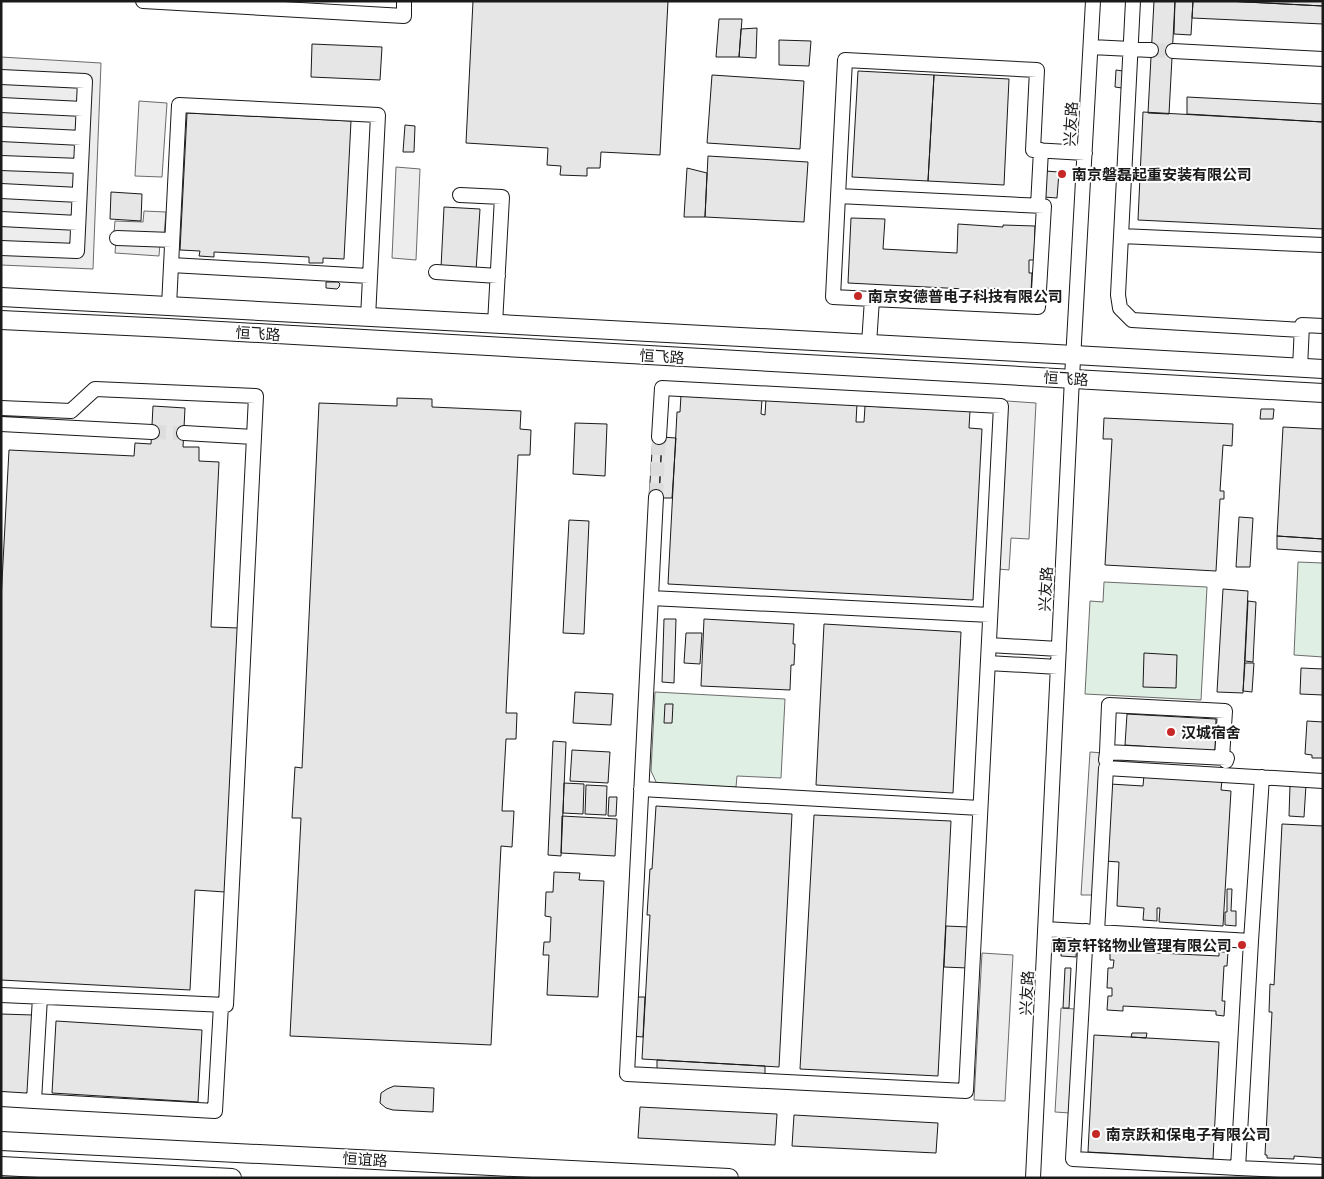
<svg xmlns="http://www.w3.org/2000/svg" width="1324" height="1179" viewBox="0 0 1324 1179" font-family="'Playfair Display','Noto Sans SC',serif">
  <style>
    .green { fill: #e0efe3; stroke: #6a6a6a }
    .parking { fill: #ededed; stroke: #6a6a6a }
    .building { fill: #e6e6e6; stroke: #1a1a1a }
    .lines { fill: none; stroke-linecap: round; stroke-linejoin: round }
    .minor-tunnel { stroke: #ddd; stroke-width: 14; stroke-dasharray: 14 7; stroke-linecap: butt }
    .minor-casing { stroke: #1a1a1a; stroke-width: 16 }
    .major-casing { stroke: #1a1a1a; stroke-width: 20 }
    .minor { stroke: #fff; stroke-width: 14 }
    .major { stroke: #fff; stroke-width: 18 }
    .poi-dot { fill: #c62828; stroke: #fff; stroke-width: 2 }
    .labels { text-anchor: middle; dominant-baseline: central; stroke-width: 4; stroke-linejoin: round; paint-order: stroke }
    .street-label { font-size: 15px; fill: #1a1a1a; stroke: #fff }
    .poi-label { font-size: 15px; font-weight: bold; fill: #1a1a1a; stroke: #fff; text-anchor: start }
  </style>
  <rect width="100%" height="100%" fill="#fff"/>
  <path class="green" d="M1298,562L1323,563V657L1294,655Z
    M1104,582L1207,587L1201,700L1085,694L1090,601L1103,602Z
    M655,692L785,699L781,778L737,776L736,787L657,784L651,771Z"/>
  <path class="parking" d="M1,57L101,63L93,269L1,265Z
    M139,101L167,103L162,177L135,176Z
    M396,167L420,169L416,260L392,258Z
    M144,211L166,212L164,235L114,233L115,221L143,222Z
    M116,241L160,243L159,256L115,253Z
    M1007,401L1036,403L1029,539L1011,538L1009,570L998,569Z
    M1090,752L1104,753L1095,895H1081Z
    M982,953L1013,955L1005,1101L974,1100Z
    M1061,1008L1075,1009L1070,1113L1055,1112Z"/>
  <path class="building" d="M473,1H668L660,155L601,152L600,168H587V176L560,175L561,166L547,165L548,148L466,143Z
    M1154,1H1175L1169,114L1148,113Z
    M1175,1H1193L1191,35L1174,34Z
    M1193,1H1227L1323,6V24L1192,18Z
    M1227,1H1323V6Z
    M719,19H742L739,57H716Z
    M757,28L756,58L739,57L741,29Z
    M779,40L811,41L809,66L779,65Z
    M312,44L382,47L380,80L311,77Z
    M1116,70L1123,71L1122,88L1115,87Z
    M858,71L934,75L928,181L852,177Z
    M712,75L804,81L800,149L707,143Z
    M934,75L1009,79L1004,185L928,181Z
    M1187,97L1323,104V122L1187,114Z
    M1143,112L1323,122V229L1138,220Z
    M187,113L351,121L344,259L323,258V263H309V257L214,252V257L199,256L200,251L180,250Z
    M405,125L415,126L414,152H403Z
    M708,156L808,162L804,222L705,217Z
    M687,168L707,173L705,217H684Z
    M1045,171L1059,172L1057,198L1044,197Z
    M111,192L142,194L141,221L110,219Z
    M444,207L480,209L476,271L441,268Z
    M851,218L885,219L883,249L957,253L958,224L1003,227V225L1035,226L1034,260H1029V273H1032L1031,292L999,291V289L985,288V290L848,283Z
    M326,282H338L340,284L339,287L337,289L326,288Z
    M681,395L762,399L761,414L765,415L766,399L857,404L856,422H864L865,406L970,411L969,428L982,429L973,600L668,584L677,412H680Z
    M397,398L432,399V407L521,411L520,429L531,430L530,455H518L506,713H517L516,739H506L502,811H514L512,847L501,846L491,1045L290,1036L301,818H292L295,767L302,768L319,403L397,406Z
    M153,406L185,408L183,447H199V461L219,462L211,627L239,628L225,892L195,890L190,990L1,980V600L9,450L134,456L135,443L151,444Z
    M1261,409H1274L1273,419H1260Z
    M1104,418L1233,424L1232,446L1223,445L1220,491H1224V499H1220L1216,571L1105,565L1112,439H1103Z
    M575,423L607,424L605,476L573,474Z
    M1283,427L1323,429V539L1277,536Z
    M653,437H662L659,498L649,497Z
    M662,437L676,438L672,498H659Z
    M1239,517L1253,518L1250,567H1236Z
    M569,520L589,521L584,634L563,633Z
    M1277,536L1323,539V552L1277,549Z
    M1223,589L1248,591L1243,693L1217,692Z
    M1248,601L1256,602L1253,662L1245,661Z
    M664,619H676L674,683L662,682Z
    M704,619L794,624L793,644H795L794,665H791L790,690L701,686Z
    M824,624L961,632L953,793L816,785Z
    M686,633H702L700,664L684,663Z
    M1144,653L1177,655L1176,688L1143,687Z
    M1245,663H1254L1252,692L1243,691Z
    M1301,668L1323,669V695L1300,694Z
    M575,692L613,694L611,725L573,723Z
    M665,704H673L672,723H664Z
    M1127,714L1216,719L1215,751L1125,745Z
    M1307,721L1323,722V758H1312V755L1305,754Z
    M553,741L566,742L561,856L548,855Z
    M572,750L610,752L608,783L570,781Z
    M1144,775L1222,780L1221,790L1231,791L1223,926L1159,922L1160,908H1157V921L1143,920L1144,908L1117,906L1119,862L1105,861L1110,784L1143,786Z
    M564,783L584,784L583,814L563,813Z
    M586,785L607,786L606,815L585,814Z
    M1290,785H1306L1304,817L1289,816Z
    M609,797H617L616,816H608Z
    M656,806L792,814L779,1067L642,1059L650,915H647L650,869H652Z
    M814,815L951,821L938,1076L800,1069Z
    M562,816L617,819L615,856L561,853Z
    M1282,824L1323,826V1158L1294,1156V1159L1267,1158V1155H1265L1272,1012H1269L1270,984L1274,985Z
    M554,872L580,873L579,880L604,881L598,997L547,995L549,955H543L544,942H550L551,917L545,916L546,892H553Z
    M1227,889H1232L1231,911H1236V926L1225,925V912H1227Z
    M946,926L969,927L968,968L944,967Z
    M1062,937L1077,938L1076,957L1061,956Z
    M1110,946L1119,947L1118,951L1219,956V952H1228L1227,966H1224L1222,1001H1225L1224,1016L1216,1015V1011L1123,1006V1011L1107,1010L1108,996H1112V988H1107L1108,968H1113L1114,960H1110Z
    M1065,968H1071L1069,1008H1063Z
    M633,997H645L643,1037L631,1036Z
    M1,1014L33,1015L30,1094L1,1092Z
    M56,1021L202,1030L198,1102L52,1093Z
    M1132,1033H1147L1146,1038L1131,1037Z
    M1094,1035L1219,1042L1213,1159L1088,1152Z
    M657,1060L765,1066V1077L657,1072Z
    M394,1086L434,1088L433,1112L393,1110L386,1108L380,1103L381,1093L387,1089Z
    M640,1107L777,1114L775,1145L638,1138Z
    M794,1115L938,1123L936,1153L792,1146Z"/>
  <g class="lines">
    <path class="minor-tunnel" d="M1151,50L1173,51
      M152,432L184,433
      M656,497L659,437"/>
    <g class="minor-casing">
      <path id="minor" d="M143,1L404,16V1
        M1133,1L1118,295L1120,308L1132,320L1302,330
        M1091,47L1151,50
        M1173,51L1323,59
        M1,77L85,81L77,251L1,248
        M1,105L83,109
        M1,134L82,138
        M1,163L81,166
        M1,191L79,195
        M460,195L502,197L495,324
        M838,196L845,60L1037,70L1033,150L1085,153
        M1038,206L1041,150
        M1,219L78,223
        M1121,236L1323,245
        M117,238L172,240
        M171,265L369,276
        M436,272L498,276
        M169,306L179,105L378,115L368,318
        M869,344L872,299L1038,307L1044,206L838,196L833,297L872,299
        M1300,368L1302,325L1323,326
        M1,408L71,411L95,389L256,396L254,437
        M1,424L152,432
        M656,497L627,1074L966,1091L1001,406L662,388L659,437
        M651,598L990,615
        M989,645L1059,649
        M988,663L1058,667
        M1107,752L1109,705L1225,711L1222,758
        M1106,760L1107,752L1227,758L1226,761
        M641,789L980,808
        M1045,929L1251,941L1238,1168L1073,1159L1086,931
        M1097,932L1106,768L1323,781
        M1251,941L1262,777
        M1,995L226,1005L254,437L184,433
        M1,1099L34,1101L40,997
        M34,1101L215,1111L221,1005
        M1238,1168L1323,1172
        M1033,1178L1072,378L1093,1"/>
    </g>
    <g class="major-casing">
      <path id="major" d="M1,297L1074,355L1323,369
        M1,320L168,328L1323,393
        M1,1141L729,1178
        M1,1166L232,1178"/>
    </g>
    <use href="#minor" class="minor"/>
    <use href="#major" class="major"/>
  </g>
  <g class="poi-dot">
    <circle cx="1062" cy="174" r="5"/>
    <circle cx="858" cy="296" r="5"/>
    <circle cx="1171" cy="732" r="5"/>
    <circle cx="1242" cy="945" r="5"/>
    <circle cx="1096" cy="1134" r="5"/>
  </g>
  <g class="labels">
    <g class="street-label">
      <text transform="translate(1070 124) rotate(-87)">兴友路</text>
      <text transform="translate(258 333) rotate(3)">恒飞路</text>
      <text transform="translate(662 356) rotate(3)">恒飞路</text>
      <text transform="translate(1066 378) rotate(3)">恒飞路</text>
      <text transform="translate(1045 589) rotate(-87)">兴友路</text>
      <text transform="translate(1026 993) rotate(-87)">兴友路</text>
      <text transform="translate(365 1159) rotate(3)">恒谊路</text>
    </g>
    <g class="poi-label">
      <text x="1072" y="174">南京磐磊起重安装有限公司</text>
      <text x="868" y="296">南京安德普电子科技有限公司</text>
      <text x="1181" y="732">汉城宿舍</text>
      <text x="1232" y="945" text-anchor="end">南京轩铭物业管理有限公司</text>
      <text x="1106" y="1134">南京跃和保电子有限公司</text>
    </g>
  </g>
  <rect width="1324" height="1179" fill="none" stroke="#1a1a1a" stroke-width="5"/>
</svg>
